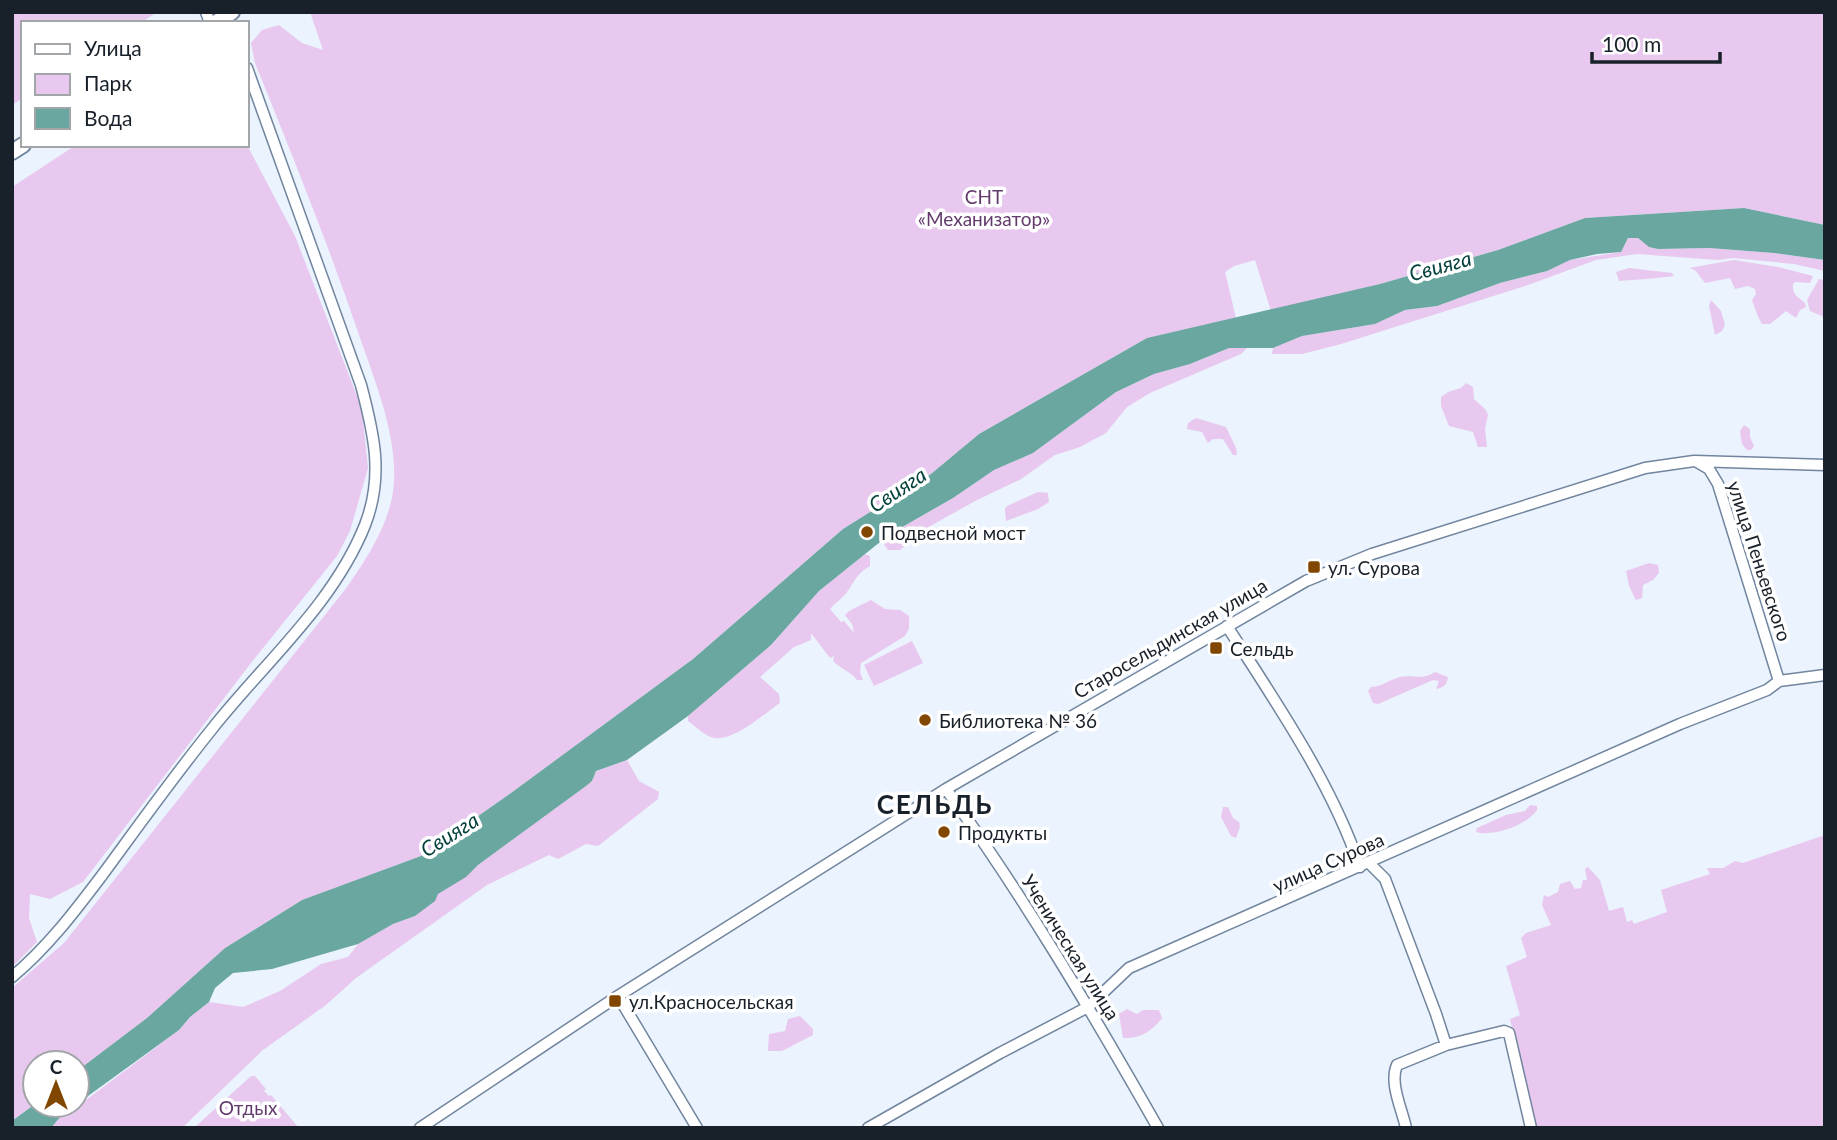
<svg xmlns="http://www.w3.org/2000/svg" width="1837" height="1140" viewBox="0 0 1837 1140" font-family="Lato,sans-serif">
  <style>
    .green { fill: #e8c8ee }
    .water { fill: #69a7a0 }
    .lines { fill: none; stroke-linecap: round; stroke-linejoin: round }
    .minor-casing { stroke: #71859e; stroke-width: 13 }
    .secondary-casing { stroke: #71859e; stroke-width: 18 }
    .minor { stroke: #fff; stroke-width: 10 }
    .secondary { stroke: #fff; stroke-width: 14 }
    .poi-dot { fill: #814600; stroke: #fff; stroke-width: 2.5 }
    .labels { text-anchor: middle; dominant-baseline: central; stroke-width: 7; stroke-linejoin: round; paint-order: stroke }
    .park-label { font-size: 19px; fill: #633a6c; stroke: #fff }
    .poi-label { font-size: 19px; fill: #182029; stroke: #fff; text-anchor: start }
    .street-label { font-size: 19px; fill: #182029; stroke: #fff }
    .water-label { font-size: 21px; font-style: italic; fill: #05423d; stroke: #fff }
    .district-label { font-size: 26px; font-weight: bold; letter-spacing: 2px; fill: #182029; stroke: #fff }
  </style>
  <rect width="100%" height="100%" fill="#eaf3fe"/>
  <path class="green" d="M12,12H157L141,23H23V98L12,105Z
    M312,12H1825V225L1744,208L1585,218L1498,250L1380,284L1271,311L1255,260L1234,266L1225,272L1236,318L1147,338L979,434L931,474L843,529L693,659L511,793L421,856L302,900L225,948L147,1018L77,1071V1063H35V1104L12,1121V988L64,943L344,591C363,564 383,535 391,502C404,449 375,382 358,332C327,241 291,152 255,63L251,43L262,30L279,25L302,43L323,50L311,15Z
    M76,145H247L295,236L362,409L368,468L350,531L337,556L251,663L83,882L50,899L30,894L29,918L37,942L12,967V187Z
    M1628,238H1638L1649,247L1658,249L1709,248L1774,253L1825,260V271L1794,264L1733,258L1717,260L1637,254L1596,260L1528,285L1341,344L1302,354H1272L1273,348L1302,336L1375,324L1405,310L1437,306L1500,283L1547,271L1570,260L1621,252Z
    M1734,260L1778,267L1813,276L1810,283L1795,282L1793,284C1792,295 1798,297 1805,303L1806,307L1800,310L1796,318L1786,311L1770,324H1762C1757,316 1755,308 1752,300L1756,294L1755,289L1748,286L1735,289L1730,278L1705,283L1695,270L1689,268Z
    M1629,268L1672,273L1674,276C1671,277 1622,281 1619,281L1616,272Z
    M1819,279L1825,280V323L1822,316L1810,311L1807,300Z
    M1711,300L1721,311L1725,325L1722,331L1715,335L1709,306Z
    M1229,348H1247L1241,354L1150,393L1127,407L1106,433L1080,447L1055,455L1021,479L977,500L925,529L900,550H888L884,544L890,534L953,498L994,470L1033,453L1116,392L1154,374L1190,364Z
    M1466,383L1473,387L1474,399L1486,410L1488,415L1485,429L1487,447H1478L1473,432L1449,426L1441,406V397L1448,392L1461,388Z
    M1196,418L1226,427L1236,448L1237,455H1233L1223,439H1213L1208,443L1202,432L1187,429L1188,423Z
    M1744,425L1750,429V437L1754,446L1751,450H1747L1742,444L1740,431Z
    M1038,492L1048,493L1049,502L1038,509L1006,521L1005,509L1007,506Z
    M865,554L870,556V566C857,573 855,581 847,592C843,598 835,603 830,609L841,622L844,621L854,633L852,624L845,615L849,611L871,600L885,609L900,610L909,616V629L905,636L861,663L860,672L863,680H857C850,671 841,669 833,661L834,656L830,658L811,633V640L794,647L760,677L779,694L780,703C765,713 730,745 711,737C703,734 695,726 688,721V716L771,645L819,591Z
    M1649,563L1658,565L1659,573L1653,580L1643,585L1642,598L1636,600L1629,586L1626,571Z
    M912,641L923,663L874,686L864,665Z
    M1435,672L1448,677C1447,685 1443,688 1436,689L1439,681L1433,680L1378,704L1373,703L1368,691L1371,687C1384,686 1388,680 1400,677C1415,674 1421,681 1435,672Z
    M627,760L639,781L659,792L658,799L598,846L586,844L558,859L549,855L487,885L356,978L326,1005L263,1050L182,1128H51L66,1110L86,1100L179,1030L190,1017L209,1002L243,1007L280,991L321,964L348,957L358,944L393,924L415,916L438,894L466,876L478,865L586,786L592,781L596,771Z
    M1530,805L1537,806V810C1526,826 1493,837 1476,832L1477,828L1506,815L1525,811Z
    M1223,807H1228L1233,818L1239,822L1240,827L1236,838L1231,836L1221,817Z
    M1825,835V1128H1535L1510,1019L1520,1015L1506,966L1527,957L1521,938L1526,933L1551,925L1542,905L1544,895L1548,897L1558,892L1560,884L1570,881L1575,889L1581,888L1583,880H1587L1585,869L1588,867L1600,880L1609,911L1623,907L1627,922L1632,920L1634,924L1667,912L1661,890L1710,874L1707,868H1723L1735,861L1743,863Z
    M1066,946L1072,952C1071,961 1079,968 1077,977L1073,976L1061,955Z
    M1127,1009L1137,1014L1143,1010H1159L1162,1018C1152,1031 1140,1039 1123,1038L1119,1014Z
    M800,1016L813,1029V1035L782,1051H768L769,1034L785,1031L788,1019Z
    M251,1076H255L266,1089L264,1091L269,1096L271,1095L299,1128H194Z"/>
  <path class="water" d="M1744,208L1825,225V260L1774,253L1709,248L1658,249L1649,247L1638,238H1628L1621,252L1597,254L1570,260L1547,271L1500,283L1437,306L1405,310L1375,324L1302,336L1273,348H1229L1190,364L1154,374L1116,392L1033,453L994,470L953,498L890,534L819,591L771,645L688,716L627,760L596,771L592,781L586,786L478,865L466,877L438,894L435,901L415,916L393,924L358,944L272,969L233,973L215,988L209,1002L190,1017L179,1030L77,1104V1071L147,1018L225,948L302,900L421,856L511,793L693,659L843,529L931,474L979,434L1147,338L1380,284L1498,250L1585,218Z
    M35,1104V1105H75L66,1110L51,1128H12V1121Z"/>
  <g class="lines">
    <g class="minor-casing">
      <path id="minor" d="M206,12L210,23
        M1697,462L1709,469L1718,484L1779,681
        M1227,626C1276,703 1330,780 1360,867
        M946,789C1024,897 1092,1012 1158,1128
        M1369,863L1385,879L1436,1014L1446,1045
        M12,977C48,947 75,911 103,874C139,825 174,776 212,729C264,663 333,605 365,525C384,476 374,434 361,385L247,68
        M618,996L697,1128
        M420,1128L618,996L946,789L1306,581L1372,554L1645,468L1694,461L1825,465
        M868,1128L1000,1053L1088,1007L1129,968L1680,724L1767,690L1779,681L1825,675
        M1406,1128C1402,1109 1389,1083 1397,1065L1446,1045L1504,1031L1509,1033L1531,1128"/>
    </g>
    <g class="secondary-casing">
      <path id="secondary" d="M215,23L232,12
        M12,152L23,145"/>
    </g>
    <use href="#minor" class="minor"/>
    <use href="#secondary" class="secondary"/>
  </g>
  <g class="poi-dot">
    <circle cx="867" cy="532" r="7"/>
    <rect x="1307" y="560" width="14" height="14" rx="3.5"/>
    <rect x="1209" y="641" width="14" height="14" rx="3.5"/>
    <circle cx="925" cy="720" r="7"/>
    <circle cx="944" cy="832" r="7"/>
    <rect x="608" y="994" width="14" height="14" rx="3.5"/>
  </g>
  <g class="labels">
    <g class="park-label">
      <text x="984" y="196">СНТ<tspan x="984" dy="22">«Механизатор»</tspan></text>
      <text x="248" y="1107">Отдых</text>
    </g>
    <g class="poi-label">
      <text x="881" y="532">Подвесной мост</text>
      <text x="1328" y="567">ул. Сурова</text>
      <text x="1230" y="648">Сельдь</text>
      <text x="939" y="720">Библиотека № 36</text>
      <text x="958" y="832">Продукты</text>
      <text x="629" y="1001">ул.Красносельская</text>
    </g>
    <g class="street-label">
      <text transform="translate(1760 561) rotate(72)">улица Пеньевского</text>
      <text transform="translate(1170 638) rotate(-30)">Старосельдинская улица</text>
      <text transform="translate(1328 862) rotate(-24)">улица Сурова</text>
      <text transform="translate(1071 947) rotate(58)">Ученическая улица</text>
    </g>
    <g class="water-label">
      <text transform="translate(1440 265) rotate(-15)">Свияга</text>
      <text transform="translate(897 489) rotate(-33)">Свияга</text>
      <text transform="translate(449 834) rotate(-32)">Свияга</text>
    </g>
    <g class="district-label">
      <text x="935" y="804">СЕЛЬДЬ</text>
    </g>
  </g>
  <rect width="1837" height="1140" fill="none" stroke="#182029" stroke-width="28"/>
  <rect x="21" y="21" width="228" height="126" fill="#ffffff" stroke="#a3a6a9" stroke-width="2"/>
  <rect x="35" y="44" width="35" height="10" fill="#ffffff" stroke="#a3a6a9" stroke-width="2"/>
  <text x="84" y="56" font-size="21" fill="#182029">Улица</text>
  <rect x="35" y="74" width="35" height="21" fill="#e8c8ee" stroke="#a3a6a9" stroke-width="2"/>
  <text x="84" y="91" font-size="21" fill="#182029">Парк</text>
  <rect x="35" y="108" width="35" height="21" fill="#69a7a0" stroke="#a3a6a9" stroke-width="2"/>
  <text x="84" y="126" font-size="21" fill="#182029">Вода</text>
  <g transform="translate(56 1084)"><circle r="33" fill="#ffffff" stroke="#a3a6a9" stroke-width="2"/>
  <path d="M0-5L12 26L0 18L-12 26Z" fill="#814600"/>
  <text y="-10" font-size="19" font-weight="bold" text-anchor="middle" fill="#182029">С</text>
  </g>
  <path d="M1592 52v10h128v-10" fill="none" stroke="#182029" stroke-width="3.5"/>
  <text x="1602" y="52" font-size="21" fill="#182029" stroke="#ffffff" stroke-width="5" paint-order="stroke">100 m</text>
</svg>
